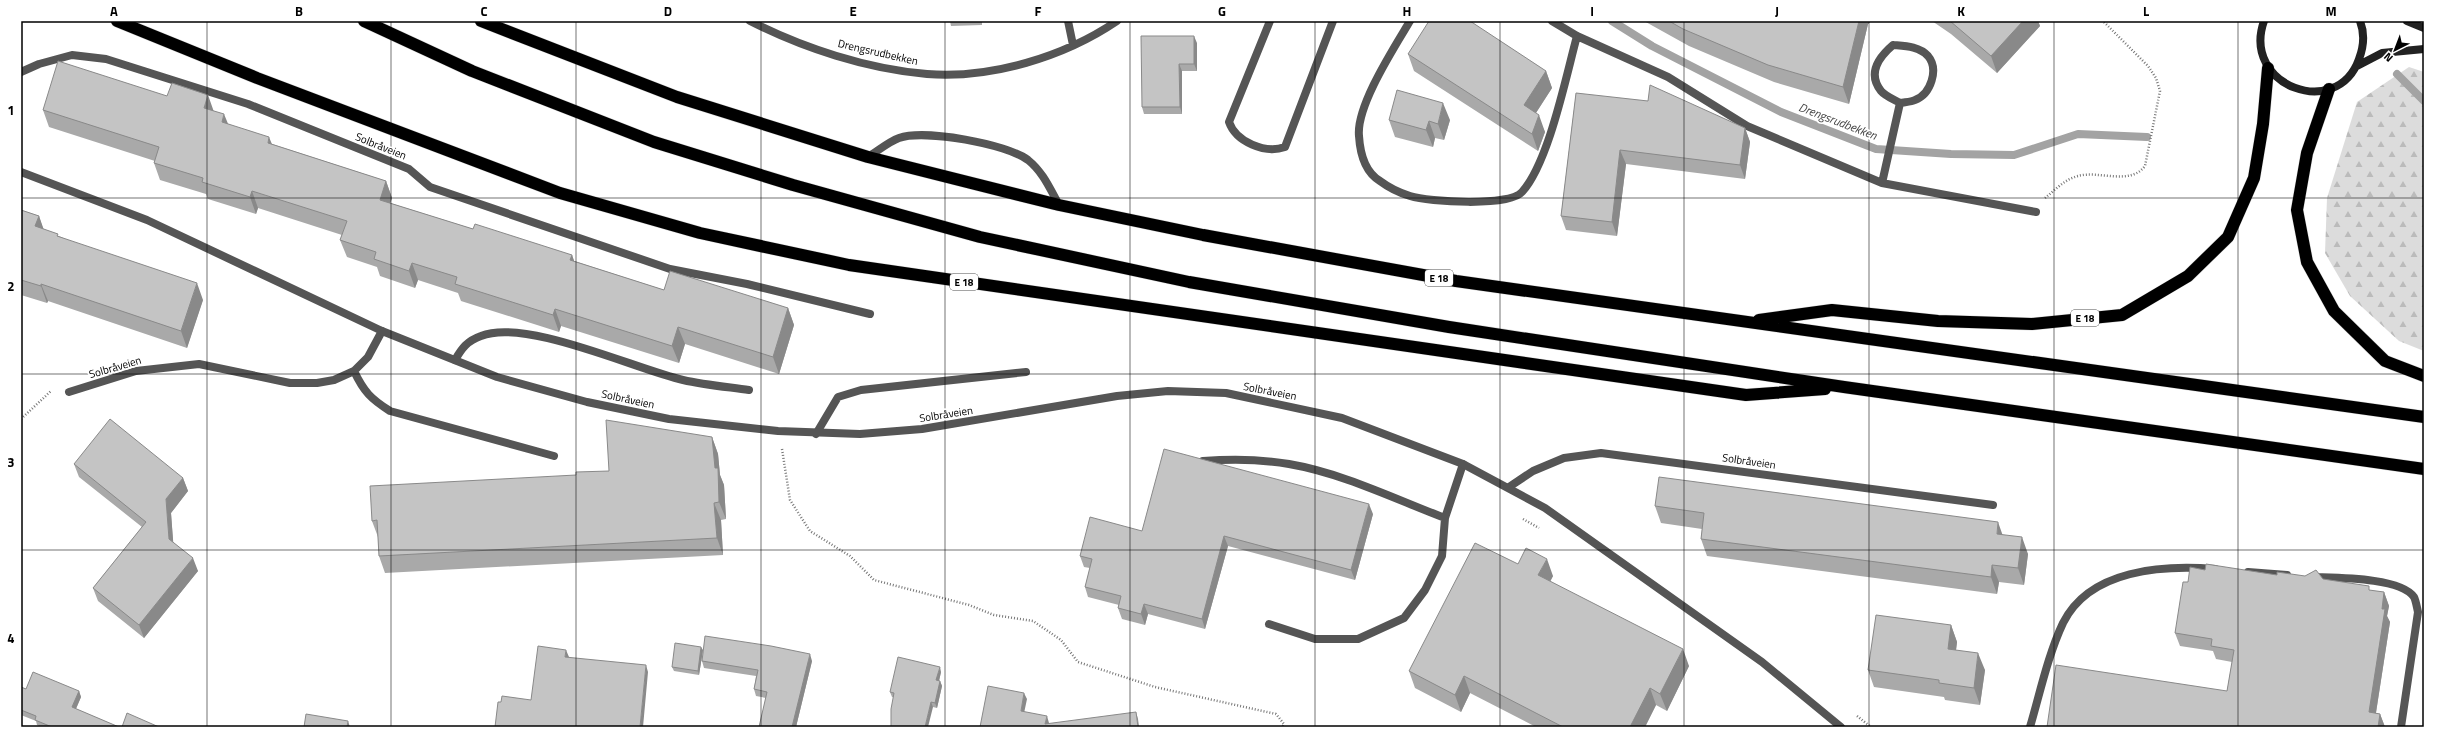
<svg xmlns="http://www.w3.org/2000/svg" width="2445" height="748" viewBox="0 0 2445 748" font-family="'Titillium Web',sans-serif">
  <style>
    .forest { fill: url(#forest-firs) }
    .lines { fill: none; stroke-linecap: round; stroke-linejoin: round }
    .stream { stroke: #a3a3a3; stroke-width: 8 }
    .motorway-casing { stroke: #dbdbdb; stroke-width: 13 }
    .path { stroke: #777; stroke-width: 2.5; stroke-dasharray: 1 2; stroke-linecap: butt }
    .service { stroke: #555; stroke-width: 8 }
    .minor { stroke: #555; stroke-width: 8 }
    .secondary { stroke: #222; stroke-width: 8 }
    .motorway { stroke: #000; stroke-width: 12 }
    .wall { fill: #a9a9a9 }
    .shaded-wall { fill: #898989 }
    .building { fill: #c4c4c4; stroke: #898989 }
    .grid { fill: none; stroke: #000; stroke-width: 1; stroke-opacity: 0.55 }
    .labels { text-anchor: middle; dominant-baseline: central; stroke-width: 3.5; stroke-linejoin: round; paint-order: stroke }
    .shield { fill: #fff; stroke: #4c4c4c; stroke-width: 1 }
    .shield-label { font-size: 10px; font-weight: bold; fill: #000 }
    .street-label { font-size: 11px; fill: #000; stroke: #fff }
    .water-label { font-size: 12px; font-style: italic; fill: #444; stroke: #fff }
    .neatline { fill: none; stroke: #000; stroke-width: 1.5 }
    .grid-label { font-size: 13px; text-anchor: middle; font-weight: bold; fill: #000 }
  </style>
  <defs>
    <pattern id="forest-firs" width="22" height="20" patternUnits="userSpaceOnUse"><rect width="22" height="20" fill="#dcdcdc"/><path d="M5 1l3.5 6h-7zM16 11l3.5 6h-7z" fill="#bbb"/></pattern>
  </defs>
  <rect width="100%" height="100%" fill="#fff"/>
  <path class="forest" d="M2409,67L2424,72V351L2399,341L2350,296L2325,253L2327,198L2357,102Z"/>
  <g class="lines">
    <path class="stream" d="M1612,21L1652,46L1781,112L1876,149L1951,154L2014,155L2078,134L2147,137
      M2397,74L2424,101"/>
    <g class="motorway-casing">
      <path id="motorway" d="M117,21L257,78L560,193L700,233L849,265L1746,395L1825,389
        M364,21L472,71L654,142L793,185L980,237L1189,282L1449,327L1844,387L2424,469
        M481,21L677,97L868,157L1059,205L1203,235L1456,281L2424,417
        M2329,89L2307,153L2297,210L2307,262L2334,311L2385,361L2424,376
        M1759,320L1832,310L1938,321L2032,324L2122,315L2188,276L2228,237L2254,178L2263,124L2268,68"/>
    </g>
    <path class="path" d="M2045,198C2055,190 2065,179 2078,176C2099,170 2130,186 2145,166L2160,91L2156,78L2148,66L2103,21
      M21,419L51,391
      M782,449L790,500L810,531L850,556L874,580L969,605L994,615L1033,621L1061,640L1078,662L1155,687L1276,714L1284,724L1282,727
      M1523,519L1539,528
      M1857,716L1871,727"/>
    <path class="service" d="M750,21C803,48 867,69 927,74C991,79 1064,57 1117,21
      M1068,21L1073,45
      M1270,21L1229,122C1236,142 1265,154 1285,147L1333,21
      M1410,21C1394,48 1356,106 1359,136C1360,152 1365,172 1380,181C1388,187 1400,193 1410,196C1429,202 1509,207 1522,192C1549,162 1566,76 1577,36
      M1552,21L1577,36L1668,77L1747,126L1882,183L2036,212
      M1893,45C1904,46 1919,46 1928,56C1939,69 1931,94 1915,100C1911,102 1905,102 1900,103C1895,100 1885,96 1881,91C1867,73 1879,57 1893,45Z
      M21,72L39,64L72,55L106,59L248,104L409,169L430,187L670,269L747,284L870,314
      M868,157C878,151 888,142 899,138C925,129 1007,144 1028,160C1043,172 1050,189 1059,205
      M1882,183L1900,103
      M455,360C462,348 467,341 481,336C526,318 635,369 683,380C705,385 728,387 749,390
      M354,371C364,392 371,399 390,411L554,456
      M69,392L136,371L199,364L290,383H317L334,380L354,371L368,357L382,331
      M816,434L838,397L861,390L1026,372
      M1203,461C1232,459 1260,459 1289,464C1342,473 1395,499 1445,518
      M1509,487L1533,471L1564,458L1601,453L1993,505
      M2248,572L2287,575
      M2312,577C2335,578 2400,577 2414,597C2416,601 2417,608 2418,612L2401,727
      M1269,624L1315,639H1358L1404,618L1425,590L1442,556L1445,518L1463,464
      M2030,727C2040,693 2048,655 2063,623C2090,569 2163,565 2215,569"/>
    <path class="minor" d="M21,172L147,220L382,331L497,377L587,402L669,419L778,431L860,434L922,429L1117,396L1168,391L1226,393L1342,418L1463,464L1545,508L1762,662L1841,727"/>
    <path class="secondary" d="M2264,21C2241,86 2337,121 2359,59C2364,46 2365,34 2360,21
      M2407,21L2424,28
      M2357,66L2382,53L2424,49"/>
    <use href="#motorway" class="motorway"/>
  </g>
  <path class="wall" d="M950,21H982V25L951,26Z
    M1644,21H1871L1868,24L1849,104L1774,82L1689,46Z
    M1932,21H2038L2040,26L1997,73L1951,34Z
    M1197,43V71H1182V114H1144L1142,107Z
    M1408,54L1546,71L1552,88L1536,113L1545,132L1538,151L1414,71Z
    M1576,93L1745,128L1750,142L1745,179L1626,164L1617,236L1566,230L1561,216Z
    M43,110L214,111L228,124L272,144L386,181L392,198L390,203L473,229L572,255L574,261L664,290L788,308L794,325L779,374L685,344L679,363L561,326L559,332L461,301L458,293L418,280L415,288L380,276L377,267L347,257L340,240L342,235L258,208L256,214L208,199L206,194L160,180L154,163L155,161L49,127Z
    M1389,120H1450L1444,140L1435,138L1433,147L1395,137Z
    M21,210L39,216L43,229L203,300L187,348L48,301L47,303L21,295Z
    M712,437L718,454L720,475L724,485L726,519L721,520L723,555L385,573L379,556L378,537L372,521L576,475L609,471Z
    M74,464L183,478L188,491L171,513L173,542L198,571L144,638L98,601L93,588L142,527L79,477Z
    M1655,506L2003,535L2028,554L2024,585L1999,582L1997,594L1707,556L1701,539L1702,529L1661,523Z
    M1373,514L1355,580L1228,546L1205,629L1148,614L1145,625L1122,619L1118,608L1119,605L1088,597L1085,587L1090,568L1084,567L1080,556L1142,531Z
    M1518,564L1553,576L1550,581L1689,666L1667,711L1656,705L1645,727H1536L1470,693L1461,712L1415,688L1409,671Z
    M2205,570L2323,579L2371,591L2384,592L2389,606L2387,616L2390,622L2376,713L2380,714L2385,727H2047L2227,691L2232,662L2216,659L2213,651L2180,646L2175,633L2188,582Z
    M1951,625L1957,642L1956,650L1985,670L1980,705L1945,700L1944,697L1874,687L1868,670Z
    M703,650L699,675L674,671L672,667Z
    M702,661H812L796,727H759L766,698L756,696L754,689L756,676L704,668Z
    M941,672L939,681H940L942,686L937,708L892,697L890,692Z
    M21,687L26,689L79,691L81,697L76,709L119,727H41L37,725L36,721L21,715Z"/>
  <path class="shaded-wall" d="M1859,21H1871L1868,24L1849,104L1843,87Z
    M2023,21H2038L2040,26L1997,73L1991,56Z
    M1194,36L1197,43V71L1194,64Z
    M1179,64L1182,71V114L1180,107Z
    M1546,71L1552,88L1530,122L1524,105Z
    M208,95L214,112L204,108Z
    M1443,103L1450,120L1444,140L1438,124Z
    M224,114L231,131L222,122Z
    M1539,115L1545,132L1538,151L1532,134Z
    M1429,121L1435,138L1433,147L1426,130Z
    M1745,128L1750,142L1745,179L1740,165Z
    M269,137L276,154L268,143Z
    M1620,150L1626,164L1617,236L1612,222Z
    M386,181L392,198L386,217L380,200Z
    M252,191L258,208L256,214L250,197Z
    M39,216L45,233L35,226Z
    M572,255L578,272L570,260Z
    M412,263L418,280L415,288L409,271Z
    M197,283L203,300L187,348L181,331Z
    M41,284L48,301L47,303L41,286Z
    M788,308L794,325L779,374L773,357Z
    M555,309L561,326L559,332L553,315Z
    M678,327L685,344L679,363L672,346Z
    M712,437L718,454L720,475L724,485L726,519L719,502L715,468Z
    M183,478L188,491L171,513L174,552L169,539L166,499Z
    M714,503L721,520L723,555L717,538Z
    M1369,504L1373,514L1355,580L1351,570Z
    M1998,522L2004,539L1997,534Z
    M1224,536L1228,546L1205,629L1202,619Z
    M2022,537L2028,554L2024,585L2018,568Z
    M193,558L198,571L144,638L139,625Z
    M1547,559L1553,576L1545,592L1538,575Z
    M1992,565L1999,582L1997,594L1991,577Z
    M2384,592L2389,606L2387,616L2390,622L2374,725L2369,712Z
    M1144,604L1148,614L1145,625L1141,614Z
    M1951,625L1957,642L1954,666L1948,649Z
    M701,647L703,650L699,675L698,671Z
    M1683,649L1689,666L1667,711L1660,694Z
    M566,650L569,657L568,664L565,657Z
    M1978,653L1985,670L1980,705L1974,688Z
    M810,654L812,661L796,727H792Z
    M646,665L648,672L643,727H640Z
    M940,667L941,672L938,685L936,680Z
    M1464,676L1470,693L1461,712L1455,695Z
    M940,681L942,686L937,708L935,703Z
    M1650,688L1656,705L1645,727H1630Z
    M79,691L81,697L74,713L72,707Z
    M1024,693L1027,699L1023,718L1021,711Z
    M931,702L933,707L928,727H925Z
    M1136,712L1138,719L1139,727H1138Z
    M2380,714L2385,727H2378Z
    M1047,716L1049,723L1048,727L1045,724Z
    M348,721L350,727H347Z"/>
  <path class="building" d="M1429,21H1470L1546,71L1524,105L1539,115L1532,134L1408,54Z
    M1669,21H1859L1843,87L1768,65L1683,29Z
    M1950,21H2023L1991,56Z
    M1141,36H1194V64H1179L1180,107H1142Z
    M58,61L167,96L172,83L208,95L204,108L224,114L222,122L269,137L268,143L386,181L380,200L473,229L475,224L572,255L570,260L664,290L670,271L788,308L773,357L678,327L672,346L555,309L553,315L455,284L457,277L412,263L409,271L374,259L376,252L340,240L347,221L252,191L250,197L202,182L203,178L154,163L159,147L43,110Z
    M1650,85L1745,128L1740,165L1620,150L1612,222L1561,216L1576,93L1648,101Z
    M1397,90L1443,103L1438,124L1429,121L1426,130L1389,120Z
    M21,210L39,216L35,226L58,234L57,236L197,283L181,331L41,284V286L21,280Z
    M110,419L183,478L166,499L169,539L193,558L139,625L93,588L146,522L74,464Z
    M606,420L712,437L715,468H718L719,502L714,503L717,538L379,556L377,520L372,521L370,486L576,475V472L609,471Z
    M1164,449L1369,504L1351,570L1224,536L1202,619L1144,604L1141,614L1118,608L1121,596L1085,587L1092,559L1080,556L1090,517L1142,531Z
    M1659,477L1998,522L1997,534L2022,537L2018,568L1992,565L1991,577L1701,539L1704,513L1655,506Z
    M1475,543L1518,564L1526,548L1547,559L1538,575L1683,649L1660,694L1650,688L1630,727H1563L1464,676L1455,695L1409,671Z
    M2206,564L2277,575V572L2305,576L2316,570L2323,579L2369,586V590L2384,592L2382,609H2385L2369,712L2380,714L2378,727H2047L2056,665L2227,691L2234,650L2211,646L2212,639L2175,633L2183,582H2188L2190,567L2205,570Z
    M1876,615L1951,625L1948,649L1978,653L1974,688L1939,683V680L1868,670Z
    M705,636L771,646L810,654L792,727H759L767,692L754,689L758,670L702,661Z
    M675,643L701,647L698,671L672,667Z
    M538,646L566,650L565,657L646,665L640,727H495L498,702H501L502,696L531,700Z
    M898,657L940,667L936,680L940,681L935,703L931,702L925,727H891V709L894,693L890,692Z
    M33,672L79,691L72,707L119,727H52L35,720L36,716L21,710V687L26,689Z
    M988,686L1024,693L1021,711L1047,716L1045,724L1136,712L1138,727H980Z
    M127,713L159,727H122Z
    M306,714L348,721L347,727H304Z"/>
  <path class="grid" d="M207,21V727M391,21V727M576,21V727M761,21V727M945,21V727M1130,21V727M1315,21V727M1500,21V727M1684,21V727M1869,21V727M2054,21V727M2238,21V727M21,198H2424M21,374H2424M21,550H2424"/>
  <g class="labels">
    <g class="shield">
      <rect x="1425" y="270" width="28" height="16" rx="3"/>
      <rect x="950" y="274" width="28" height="16" rx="3"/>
      <rect x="2071" y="310" width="28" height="16" rx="3"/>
    </g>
    <g class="shield-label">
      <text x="1439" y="278">E 18</text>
      <text x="964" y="282">E 18</text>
      <text x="2085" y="318">E 18</text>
    </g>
    <g class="street-label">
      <text transform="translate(878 52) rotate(13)">Drengsrudbekken</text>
      <text transform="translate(381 146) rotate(22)">Solbråveien</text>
      <text transform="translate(115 367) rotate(-16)">Solbråveien</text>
      <text transform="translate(1270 391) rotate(11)">Solbråveien</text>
      <text transform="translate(628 399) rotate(12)">Solbråveien</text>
      <text transform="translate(946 414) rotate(-9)">Solbråveien</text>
      <text transform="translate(1749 461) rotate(8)">Solbråveien</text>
    </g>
    <g class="water-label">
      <text transform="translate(1838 121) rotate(21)">Drengsrudbekken</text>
    </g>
  </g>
  <rect width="2445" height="748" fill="none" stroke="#ffffff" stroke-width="44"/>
  <g transform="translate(2395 50) rotate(222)" stroke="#ffffff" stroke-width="3" paint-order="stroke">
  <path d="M0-3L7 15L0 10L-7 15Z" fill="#000000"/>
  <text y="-6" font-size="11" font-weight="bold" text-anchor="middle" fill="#000000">N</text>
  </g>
  <rect x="22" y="22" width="2401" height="704" class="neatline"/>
  <g class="grid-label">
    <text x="114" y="16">A</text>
    <text x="299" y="16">B</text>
    <text x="484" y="16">C</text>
    <text x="668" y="16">D</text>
    <text x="853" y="16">E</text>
    <text x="1038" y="16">F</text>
    <text x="1222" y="16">G</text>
    <text x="1407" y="16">H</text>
    <text x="1592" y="16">I</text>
    <text x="1777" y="16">J</text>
    <text x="1961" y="16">K</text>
    <text x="2146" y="16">L</text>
    <text x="2331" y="16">M</text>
    <text x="11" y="115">1</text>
    <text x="11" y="291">2</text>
    <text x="11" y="467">3</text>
    <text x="11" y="643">4</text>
  </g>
</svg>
